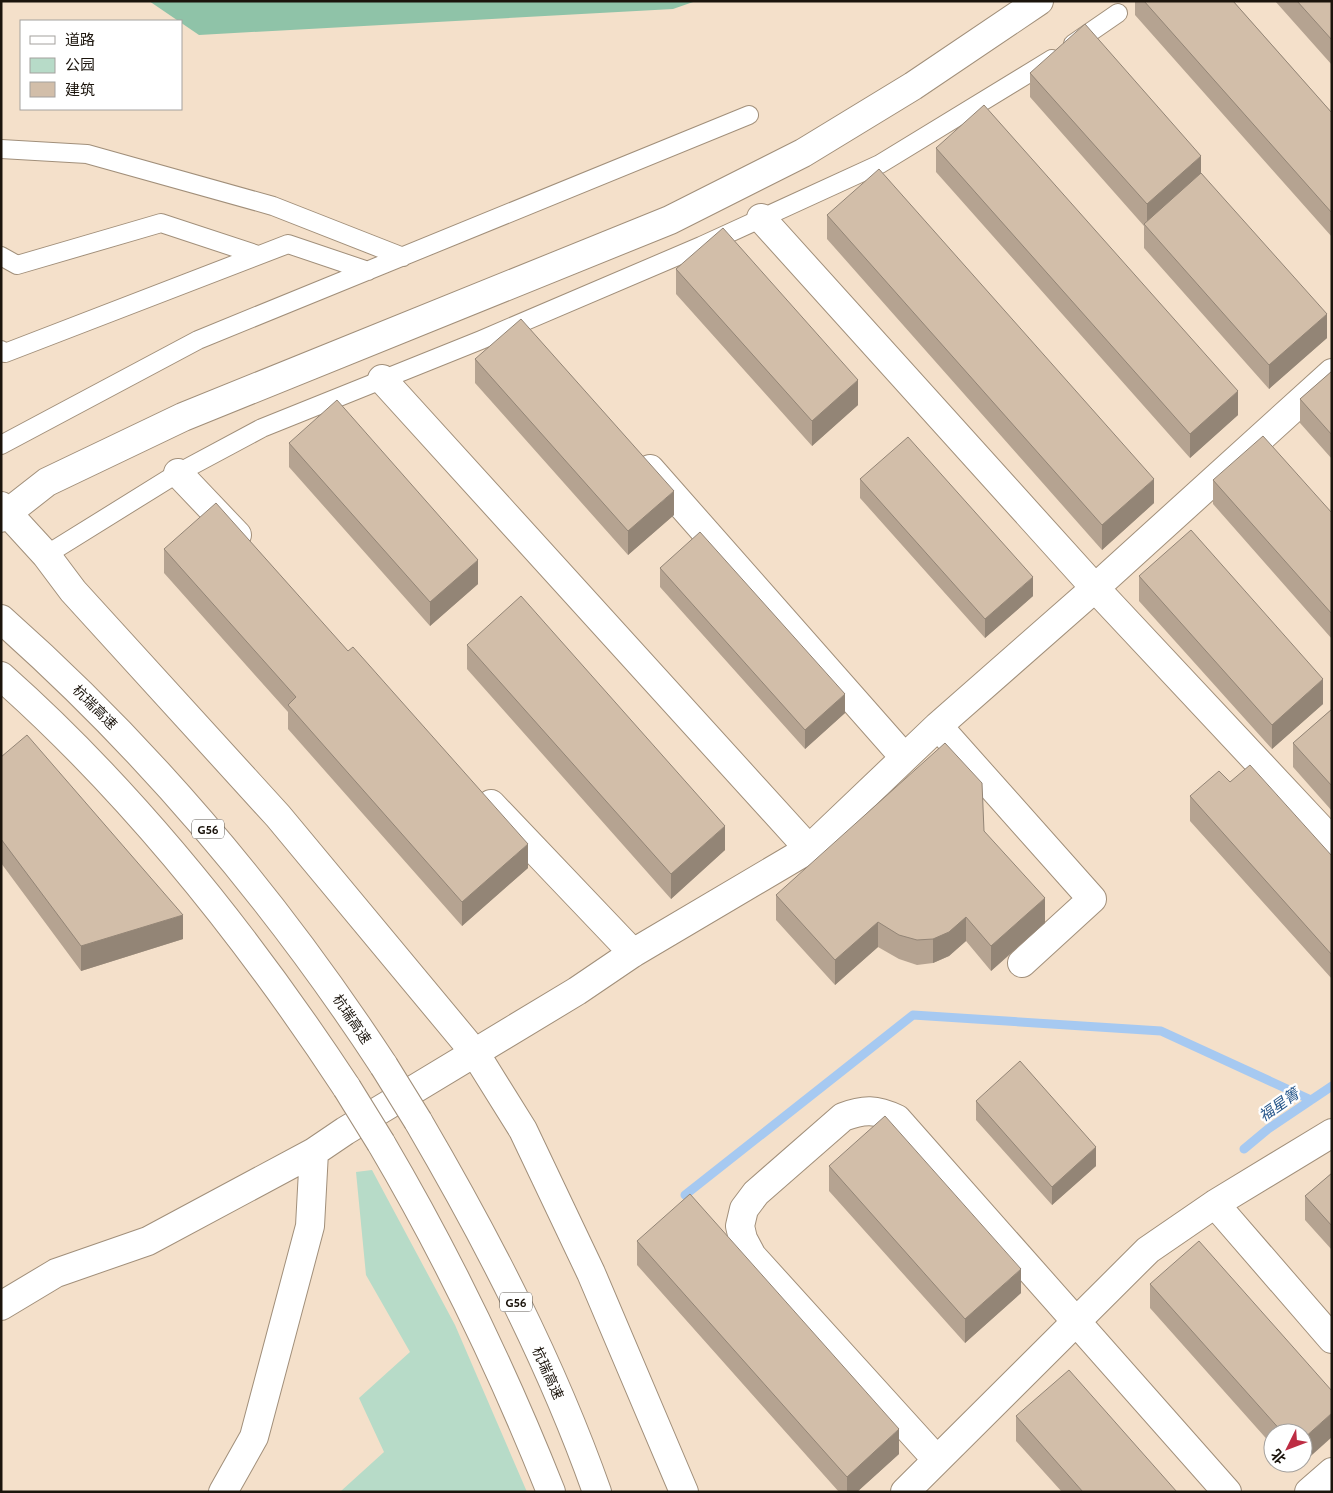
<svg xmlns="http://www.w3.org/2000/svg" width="1333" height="1493" viewBox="0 0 1333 1493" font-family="Cabin,'Noto Sans SC',sans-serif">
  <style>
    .green { fill: #b7dbc8 }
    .forest { fill: #8fc3a8 }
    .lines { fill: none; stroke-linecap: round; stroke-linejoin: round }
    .stream { stroke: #a6c9f1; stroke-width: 9 }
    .lane-casing { stroke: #a18f7a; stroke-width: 20 }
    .street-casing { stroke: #a18f7a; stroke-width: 30 }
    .highway-casing { stroke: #a18f7a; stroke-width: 30 }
    .lane { stroke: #fff; stroke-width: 18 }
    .street { stroke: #fff; stroke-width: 28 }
    .highway { stroke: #fff; stroke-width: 28 }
    .highway-bridge-casing { stroke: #a18f7a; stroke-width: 30; stroke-linecap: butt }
    .highway-bridge { stroke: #fff; stroke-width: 28 }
    .wall { fill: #b5a391 }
    .shaded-wall { fill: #938576 }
    .building { fill: #d2bea9; stroke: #938576 }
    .labels { text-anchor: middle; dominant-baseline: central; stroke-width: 4.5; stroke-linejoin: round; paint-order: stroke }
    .shield { fill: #fff; stroke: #5f5a55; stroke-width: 1 }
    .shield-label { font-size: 12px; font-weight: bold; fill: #1b140c }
    .street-label { font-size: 14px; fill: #1b140c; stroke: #fff }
    .water-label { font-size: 15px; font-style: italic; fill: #2a598c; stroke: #fff }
  </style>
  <rect width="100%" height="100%" fill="#f4e0ca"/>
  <path class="green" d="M372,1170L455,1325L527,1492L341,1491L384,1452L359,1398L410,1352L366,1275L356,1172Z"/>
  <path class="forest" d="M149,1H696L673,9L199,35Z"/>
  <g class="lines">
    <path class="stream" d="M1244,1149L1268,1129L1332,1086
      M685,1195L913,1015L1161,1031L1311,1100"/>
    <g class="lane-casing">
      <path id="lane" d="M1073,44L1118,13
        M1,149L87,154L273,206L403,257
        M1,256L17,265L161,223L258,255
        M1,350L5,353L288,244L368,271
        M1,445L198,340L749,115
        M46,555L178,473L262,428L481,340L701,246L880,164L1052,59"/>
    </g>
    <g class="street-casing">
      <path id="street" d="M761,218L1095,588L1332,841
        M382,379L809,849
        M650,469L904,757
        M178,473L237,535
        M1,506L46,555L73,591L278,816L475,1053L523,1130L591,1273L684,1492
        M1,518L47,482L183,417L670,220L803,153L913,86L1039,1
        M938,726L1092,899L1022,963
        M491,804L633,953
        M1215,1204L1332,1339
        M1,1306L56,1273L148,1241L314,1152L345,1131L577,991L633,953L809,849L938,726L1095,588L1332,373
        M937,1460L752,1256L743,1239L740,1226L744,1209L756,1193L843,1117C864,1109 876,1109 897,1119L1227,1492
        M223,1492L254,1437L310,1226L314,1152
        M905,1492L1148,1250L1215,1204L1332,1133
        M1309,1492L1332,1472"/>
    </g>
    <g class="highway-casing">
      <path id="highway" d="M1,619C149,750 276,901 384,1066
        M1,676C135,795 249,939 347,1088
        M418,1121C487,1239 551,1362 597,1492
        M381,1143C447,1255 503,1371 551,1492"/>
    </g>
    <use href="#lane" class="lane"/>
    <use href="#street" class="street"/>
    <use href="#highway" class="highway"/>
    <g class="highway-bridge-casing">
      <path id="highway-bridge" d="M384,1066L418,1121
        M347,1088L381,1143"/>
    </g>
    <use href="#highway-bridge" class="highway-bridge"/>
  </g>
  <path class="wall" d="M1135,1H1233L1332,113V237L1135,15Z
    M1275,1H1332V65Z
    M1030,73L1201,173L1327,338L1269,389L1144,248V226L1030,97Z
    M936,148L1238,415L1190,458L936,172Z
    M827,215L1154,503L1102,550L827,239Z
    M676,269L858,405L812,446L676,294Z
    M475,359L674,515L628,555L475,383Z
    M1332,371V459L1300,423V399Z
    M289,443L478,584L430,626L289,467Z
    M860,479L1033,596L985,638L860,498Z
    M1213,480L1332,513V639L1213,504Z
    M164,549L528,868L462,926L288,729V712L164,573Z
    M660,568L845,713L805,749L660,587Z
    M1139,576L1323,704L1272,749L1139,601Z
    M467,645L725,850L671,899L467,669Z
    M1332,709V811L1293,767V743Z
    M1,757L183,939L81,971L1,863Z
    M1230,782L1332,856V979L1190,821V796Z
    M984,831L1045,923L991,971L966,941L949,956L933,963L917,965L899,959L878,947L835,985L776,920V895Z
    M976,1101L1096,1166L1052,1205L976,1120Z
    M829,1166L1021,1293L965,1343L829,1191Z
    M1332,1173V1250L1305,1220V1196Z
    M637,1241L899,1454L857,1492H839L637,1265Z
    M1150,1284L1303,1433H1273V1446L1150,1308Z
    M1016,1416L1177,1492H1062L1016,1441Z
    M1288,1463H1303L1295,1470Z"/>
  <path class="shaded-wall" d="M1201,156V180L1147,227V204Z
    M1327,314V338L1269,389V365Z
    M858,380V405L812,446V421Z
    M1238,391V415L1190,458V434Z
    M1154,479V503L1102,550V525Z
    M674,491V515L628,555V531Z
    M478,560V584L430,626V602Z
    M1033,577V596L985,638V619Z
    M1323,679V704L1272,749V725Z
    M845,694V713L805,749V730Z
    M725,826V850L671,899V874Z
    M528,844V868L462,926V902Z
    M1045,898V923L991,971V946Z
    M183,915V939L81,971V946Z
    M966,917V941L949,956L933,963V939Z
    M878,922V947L835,985V960Z
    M1096,1147V1166L1052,1205V1187Z
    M1021,1269V1293L965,1343V1319Z
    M1332,1413V1437L1303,1463V1439Z
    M899,1429V1454L857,1492H847V1477Z
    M1295,1463H1303L1295,1470Z"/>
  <path class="building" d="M1144,1H1233L1332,113V213Z
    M1297,1H1332V40Z
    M1085,24L1201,156L1147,204L1030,73Z
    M984,105L1238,391L1190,434L936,148Z
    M879,169L1154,479L1102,525L827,215Z
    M1201,173L1327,314L1269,365L1144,224Z
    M723,228L858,380L812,421L676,269Z
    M521,319L674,491L628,531L475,359Z
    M1332,371V435L1300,399Z
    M337,400L478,560L430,602L289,443Z
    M1263,436L1332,513V614L1213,480Z
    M908,437L1033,577L985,619L860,479Z
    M216,503L348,651L353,647L528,844L462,902L288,705L296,697L164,549Z
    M1191,530L1323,679L1272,725L1139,576Z
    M700,532L845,694L805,730L660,568Z
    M521,596L725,826L671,874L467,645Z
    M1332,709V786L1293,743Z
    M27,735L183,915L81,946L1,839V757Z
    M945,743L982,783L984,831L1045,898L991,946L966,917L949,932L933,939L917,940L899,935L878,922L835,960L776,895Z
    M1250,765L1332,856V955L1190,796L1219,771L1230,782Z
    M1020,1061L1096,1147L1052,1187L976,1101Z
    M885,1116L1021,1269L965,1319L829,1166Z
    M1332,1173V1226L1305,1196Z
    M690,1194L899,1429L847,1477L637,1241Z
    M1199,1241L1332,1391V1413L1303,1439V1433H1283L1150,1284Z
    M1069,1370L1177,1492H1083L1016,1416Z"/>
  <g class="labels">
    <g class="shield">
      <rect x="192" y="819.5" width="32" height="19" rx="4"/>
      <rect x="500" y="1292.5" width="32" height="19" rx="4"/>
    </g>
    <g class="shield-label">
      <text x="208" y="829">G56</text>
      <text x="516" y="1302">G56</text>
    </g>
    <g class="street-label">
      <text transform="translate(95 707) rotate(45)">杭瑞高速</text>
      <text transform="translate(352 1019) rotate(56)">杭瑞高速</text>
      <text transform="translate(548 1373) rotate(66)">杭瑞高速</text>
    </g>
    <g class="water-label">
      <text transform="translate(1279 1105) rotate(-35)">福星箐</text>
    </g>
  </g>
  <rect width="1333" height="1493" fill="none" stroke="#1b140c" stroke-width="5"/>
  <rect x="20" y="20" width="162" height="90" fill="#ffffff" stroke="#a4a19e"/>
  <rect x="30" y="36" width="25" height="8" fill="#ffffff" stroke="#a4a19e"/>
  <text x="65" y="45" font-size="15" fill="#1b140c">道路</text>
  <rect x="30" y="58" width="25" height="15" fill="#b7dbc8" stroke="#a4a19e"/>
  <text x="65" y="70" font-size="15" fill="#1b140c">公园</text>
  <rect x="30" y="82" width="25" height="15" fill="#d2bea9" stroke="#a4a19e"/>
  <text x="65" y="95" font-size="15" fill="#1b140c">建筑</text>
  <g transform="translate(1288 1448) rotate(228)"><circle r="24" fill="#ffffff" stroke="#a4a19e"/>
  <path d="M0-4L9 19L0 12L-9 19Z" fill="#bd2c43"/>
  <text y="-8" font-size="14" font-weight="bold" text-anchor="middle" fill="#1b140c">北</text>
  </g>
</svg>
